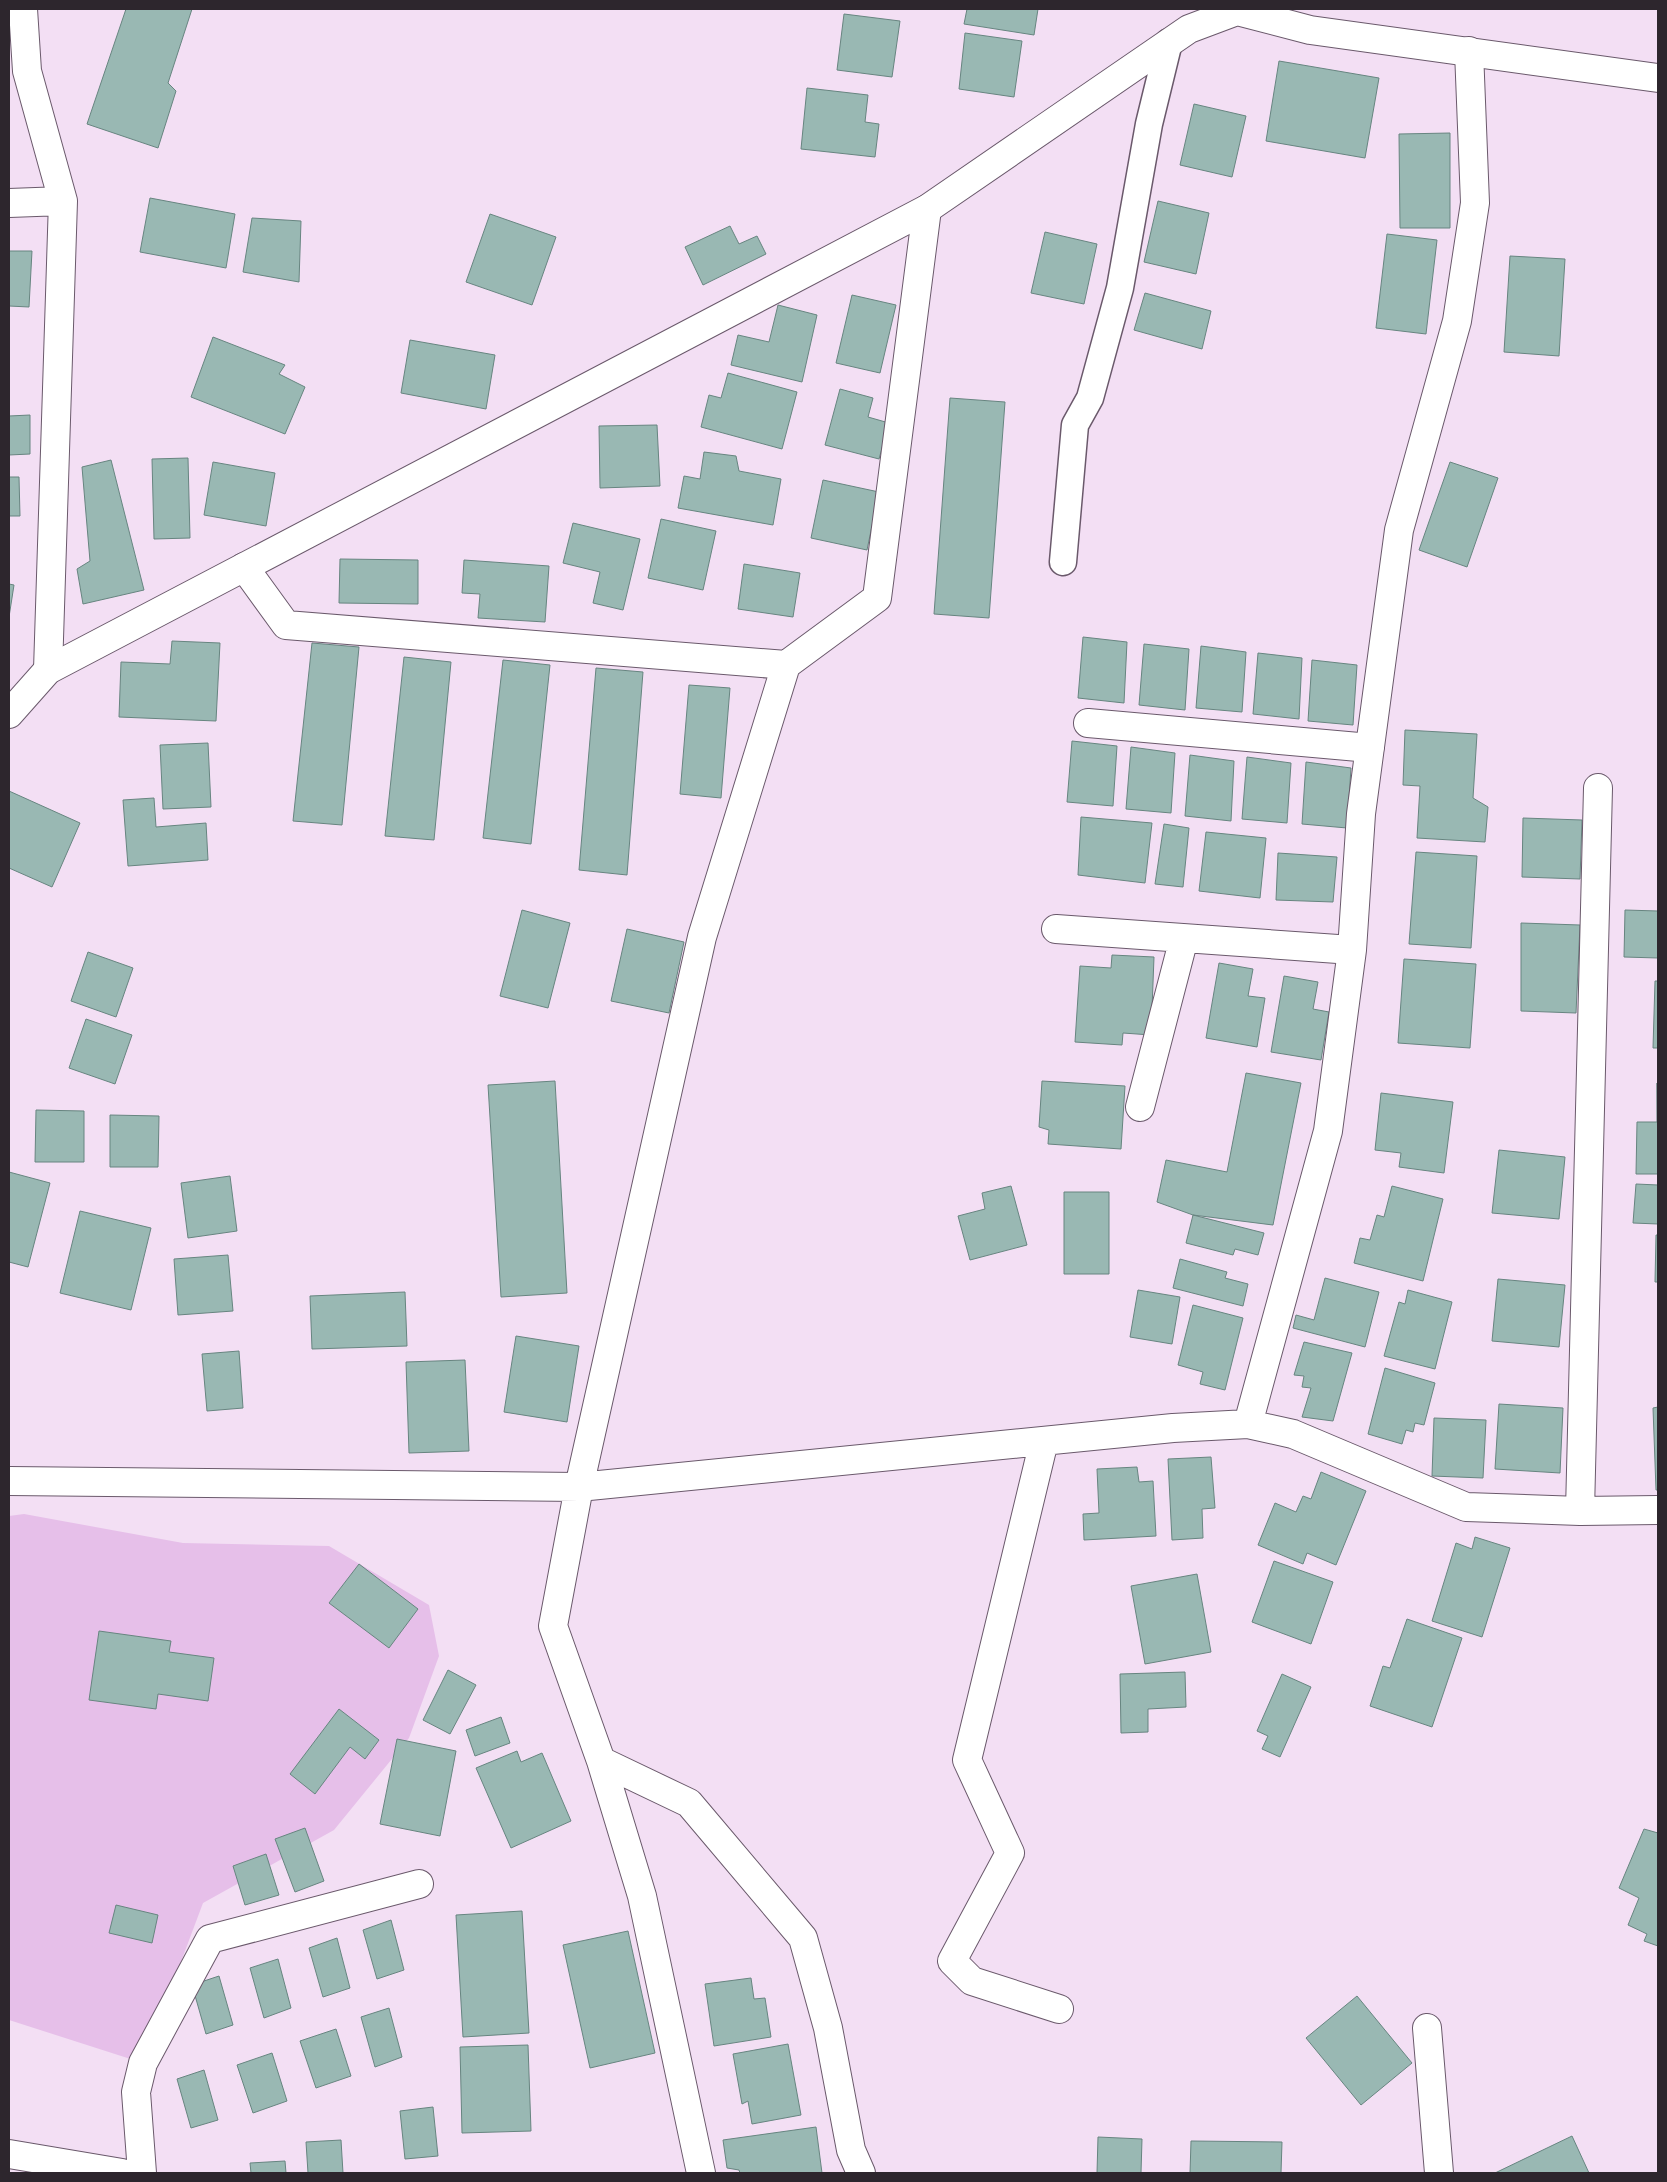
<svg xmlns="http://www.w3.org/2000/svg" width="1667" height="2182" viewBox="0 0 1667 2182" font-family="'Exo 2',sans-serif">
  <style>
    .green { fill: #e6bfe9 }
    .building { fill: #99b8b3; stroke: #678580 }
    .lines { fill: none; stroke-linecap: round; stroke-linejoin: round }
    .lane-casing { stroke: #6a596b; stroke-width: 29 }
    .street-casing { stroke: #6a596b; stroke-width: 30 }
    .secondary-casing { stroke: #6a596b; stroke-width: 30 }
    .lane { stroke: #fff; stroke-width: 26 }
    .street { stroke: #fff; stroke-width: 28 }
    .secondary { stroke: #fff; stroke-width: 28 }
  </style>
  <rect width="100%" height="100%" fill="#f3dff4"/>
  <path class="green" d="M24,1514L183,1543L329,1546L429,1605L439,1656L409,1738L334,1830L203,1903L143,2063L9,2020V1516Z"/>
  <path class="building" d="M126,9H192L168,83L176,91L158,148L87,124Z
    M967,9H1038L1034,35L964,24Z
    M844,14L900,21L892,77L837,70Z
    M965,33L1022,41L1014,97L959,89Z
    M1279,61L1379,78L1365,158L1266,141Z
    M807,88L868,95L865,122L879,124L875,157L801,149Z
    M1194,104L1246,116L1232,177L1180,165Z
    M1450,133V228H1400L1399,134Z
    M150,198L235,214L226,268L140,252Z
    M1158,201L1209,213L1196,274L1144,262Z
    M490,214L556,237L532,305L466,282Z
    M252,218L301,221L299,282L243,272Z
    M730,226L739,244L757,236L766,254L703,285L685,247Z
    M1045,232L1097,244L1084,304L1031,293Z
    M1387,234L1437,240L1426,334L1376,328Z
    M9,251H32L29,307L9,306Z
    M1510,256L1565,259L1559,356L1504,352Z
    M1145,293L1211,311L1202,349L1134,330Z
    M852,295L896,305L880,373L836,363Z
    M778,305L817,315L802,382L731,365L738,335L769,342Z
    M213,337L285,365L279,374L305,387L285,434L191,397Z
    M410,340L495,355L486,409L401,393Z
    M728,373L797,392L782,449L701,427L709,395L721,398Z
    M840,389L873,398L868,417L889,423L879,459L825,445Z
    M950,398L1005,402L989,618L934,614Z
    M30,415V454L9,455V416Z
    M657,425L660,486L600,488L599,426Z
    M704,452L736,456L739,471L781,479L773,525L678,508L684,476L700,479Z
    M188,458L190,538L154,539L152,459Z
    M111,460L144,590L83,604L77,569L90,561L82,467Z
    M213,462L275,473L266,526L204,515Z
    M1450,462L1498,478L1467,567L1419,550Z
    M9,477H19L20,516H9Z
    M823,480L879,492L867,550L811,538Z
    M661,519L716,531L703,590L648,578Z
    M573,523L640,539L623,610L593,603L600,572L563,563Z
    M340,559L418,560V604L339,603Z
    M464,560L549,566L545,622L478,618L480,594L462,593Z
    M744,564L800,573L793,617L738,609Z
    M9,584L14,585L9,617Z
    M1083,637L1127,642L1124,703L1078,698Z
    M172,641L220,643L216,721L119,717L121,662L170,664Z
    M312,643L359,647L342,825L293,821Z
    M1144,644L1189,649L1185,710L1139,705Z
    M1201,646L1246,652L1242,712L1196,708Z
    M1258,653L1302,658L1299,719L1253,714Z
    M404,657L451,662L434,840L385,836Z
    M503,660L550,665L531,844L483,838Z
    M1312,660L1357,665L1353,725L1308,721Z
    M596,668L643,672L627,875L579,870Z
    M689,685L730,688L721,798L680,794Z
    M1405,730L1477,734L1473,798L1488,807L1485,842L1417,838L1420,786L1403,785Z
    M1072,741L1117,746L1113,806L1067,802Z
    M208,743L211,807L163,809L160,745Z
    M1131,747L1175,753L1171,813L1126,809Z
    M1190,755L1234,761L1231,821L1185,816Z
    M1247,757L1291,763L1287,823L1242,819Z
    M1306,762L1351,768L1347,828L1302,824Z
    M9,791L80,823L52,887L9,868Z
    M154,798L156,827L206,823L208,860L128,866L123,800Z
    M1081,817L1152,823L1145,883L1078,875Z
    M1523,818L1582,820L1580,879L1522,877Z
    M1164,824L1189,828L1183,887L1155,884Z
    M1206,832L1266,838L1260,898L1199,891Z
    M1416,852L1477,856L1471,948L1409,944Z
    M1278,853L1337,857L1333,902L1276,900Z
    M522,910L570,923L548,1008L500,996Z
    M1625,910L1658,911V958L1624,957Z
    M1521,923L1580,925L1576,1013L1521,1011Z
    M627,929L684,942L669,1013L611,1001Z
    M88,952L133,968L116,1017L71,1001Z
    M1112,955L1154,957L1151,1035L1123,1033L1122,1045L1075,1042L1080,966L1111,968Z
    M1404,959L1476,964L1470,1048L1398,1043Z
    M1219,963L1253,969L1248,996L1265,998L1257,1047L1206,1038Z
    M1284,976L1318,982L1313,1009L1329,1012L1321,1060L1271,1052Z
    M1655,981H1658V1048H1653Z
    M86,1019L132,1035L115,1084L69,1068Z
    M1246,1073L1301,1083L1273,1225L1193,1215L1157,1202L1166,1160L1227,1172Z
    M555,1081L567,1293L501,1297L488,1085Z
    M1042,1081L1125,1086L1121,1149L1048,1144L1049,1130L1039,1127Z
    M1657,1083L1658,1174H1636L1637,1122H1657Z
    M1381,1093L1453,1102L1444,1173L1399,1167L1401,1153L1375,1150Z
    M36,1110L84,1111V1162H35Z
    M110,1115L159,1116L158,1167H110Z
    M1499,1150L1565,1157L1559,1219L1492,1213Z
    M9,1172L50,1183L28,1267L9,1262Z
    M230,1176L237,1231L188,1238L181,1183Z
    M1636,1184L1658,1185V1224L1633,1223Z
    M1011,1186L1027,1245L970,1260L958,1216L985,1209L982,1193Z
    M1392,1186L1443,1199L1423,1281L1354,1263L1360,1238L1370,1240L1377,1215L1384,1217Z
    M1064,1192H1109V1274H1064Z
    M80,1211L151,1228L131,1310L60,1293Z
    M1193,1215L1264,1233L1258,1255L1235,1249L1233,1255L1186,1243Z
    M1656,1235H1658V1282H1655Z
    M228,1255L233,1311L178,1315L174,1259Z
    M1180,1259L1227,1272L1225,1278L1248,1284L1243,1306L1173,1288Z
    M1325,1278L1379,1292L1365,1347L1293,1328L1296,1315L1314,1320Z
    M1498,1279L1565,1285L1559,1347L1492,1341Z
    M1138,1290L1180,1297L1172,1344L1130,1337Z
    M1408,1290L1452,1302L1435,1369L1384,1356L1399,1302L1405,1304Z
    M405,1292L407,1346L312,1349L310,1296Z
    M1193,1305L1243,1318L1225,1390L1200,1384L1203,1372L1178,1365Z
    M516,1336L579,1346L567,1422L504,1412Z
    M1304,1342L1352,1353L1333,1421L1302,1417L1311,1388L1302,1387L1304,1376L1294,1375Z
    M239,1351L243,1408L207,1411L202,1354Z
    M465,1360L469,1451L409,1453L406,1362Z
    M1385,1368L1435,1383L1424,1425L1415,1423L1413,1432L1406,1430L1402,1444L1368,1434Z
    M1499,1404L1563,1408L1560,1473L1495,1469Z
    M1658,1407V1490H1656L1653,1408Z
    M1434,1418L1486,1420L1483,1478L1432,1476Z
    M1211,1457L1215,1508L1202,1509L1203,1538L1172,1540L1168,1459Z
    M1137,1467L1139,1482L1153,1481L1156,1536L1084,1540L1083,1514L1099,1513L1097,1469Z
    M1321,1472L1366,1491L1336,1565L1307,1553L1303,1564L1258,1545L1275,1503L1296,1512L1303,1496L1311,1499Z
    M1475,1537L1510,1548L1482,1637L1432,1621L1456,1543L1472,1549Z
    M1274,1561L1333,1582L1311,1644L1252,1622Z
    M359,1564L418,1609L389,1648L329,1603Z
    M1197,1574L1211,1652L1145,1664L1131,1586Z
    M1407,1619L1462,1638L1432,1727L1370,1706L1383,1666L1390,1668Z
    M99,1631L171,1641L169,1652L214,1658L208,1701L158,1694L156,1709L89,1700Z
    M448,1670L476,1685L450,1734L423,1720Z
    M1185,1672L1186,1707L1148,1709V1732L1121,1733L1120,1674Z
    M1282,1674L1311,1687L1280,1757L1262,1749L1268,1736L1257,1731Z
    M339,1709L379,1740L365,1759L350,1747L315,1794L290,1774Z
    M501,1717L510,1743L475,1756L466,1730Z
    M397,1739L456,1751L440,1836L380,1824Z
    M517,1751L521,1762L542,1753L571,1821L511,1848L476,1768Z
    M305,1828L324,1881L295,1892L275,1839Z
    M1644,1829L1658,1833V1946L1644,1941L1647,1934L1628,1925L1639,1898L1619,1888Z
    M266,1854L279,1895L245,1905L233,1866Z
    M116,1905L158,1915L152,1943L109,1933Z
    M522,1911L529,2033L463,2037L456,1915Z
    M391,1920L404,1970L377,1979L363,1930Z
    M628,1931L655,2053L590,2068L563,1945Z
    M337,1938L350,1988L323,1997L309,1948Z
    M278,1959L291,2008L264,2018L250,1968Z
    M219,1976L233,2025L206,2034L192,1985Z
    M751,1978L754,1999L765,1998L771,2037L714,2046L705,1984Z
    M1357,1996L1412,2063L1361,2105L1306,2038Z
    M389,2008L402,2057L375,2067L361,2017Z
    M336,2029L351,2076L316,2088L300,2041Z
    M788,2044L801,2115L752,2124L748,2101L742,2104L733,2054Z
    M528,2045L531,2131L462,2133L460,2047Z
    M272,2053L287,2101L253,2113L237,2065Z
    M204,2070L218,2120L191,2128L177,2079Z
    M433,2107L438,2156L405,2159L400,2111Z
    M816,2127L822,2173H740L739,2170L727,2168L723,2140Z
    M1572,2136L1589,2173H1495Z
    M1098,2137L1142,2139L1141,2173H1097Z
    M341,2140L343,2173H308L306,2142Z
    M1191,2141L1282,2142L1281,2173H1190Z
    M285,2161L286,2173H251L250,2163Z"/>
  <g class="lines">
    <g class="lane-casing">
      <path id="lane" d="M1063,562L1075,425L1090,398L1120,288L1149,124L1169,42"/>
    </g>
    <g class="street-casing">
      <path id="street" d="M23,9L27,71L63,201L48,670
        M9,203L63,201
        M244,567L286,625L786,665
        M1088,723L1370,748
        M1056,929L1352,950
        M1140,1107L1184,938
        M1248,1424L1328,1131L1352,950L1361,814L1399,530L1457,321L1475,203L1469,51
        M1044,1441L967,1760L1010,1853L952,1961L972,1981L1059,2009
        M9,1481L579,1487L1173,1428L1248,1424L1293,1434L1466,1507L1580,1511L1658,1510
        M1580,1511L1598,788
        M601,1761L689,1803L803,1938L828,2028L851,2150L861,2173
        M1427,2028L1439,2173
        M9,2154L122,2173
        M142,2173L136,2092L143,2063L210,1939L419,1884
        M701,2173L642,1896L601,1761L553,1626L579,1487L702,937L786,665L877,598L927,209"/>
    </g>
    <g class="secondary-casing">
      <path id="secondary" d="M9,714L48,670L927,209L1189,29L1237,11L1310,30L1658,78"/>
    </g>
    <use href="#lane" class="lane"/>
    <use href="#street" class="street"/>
    <use href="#secondary" class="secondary"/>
  </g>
  <rect width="1667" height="2182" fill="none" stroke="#2d262d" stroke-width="20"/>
</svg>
